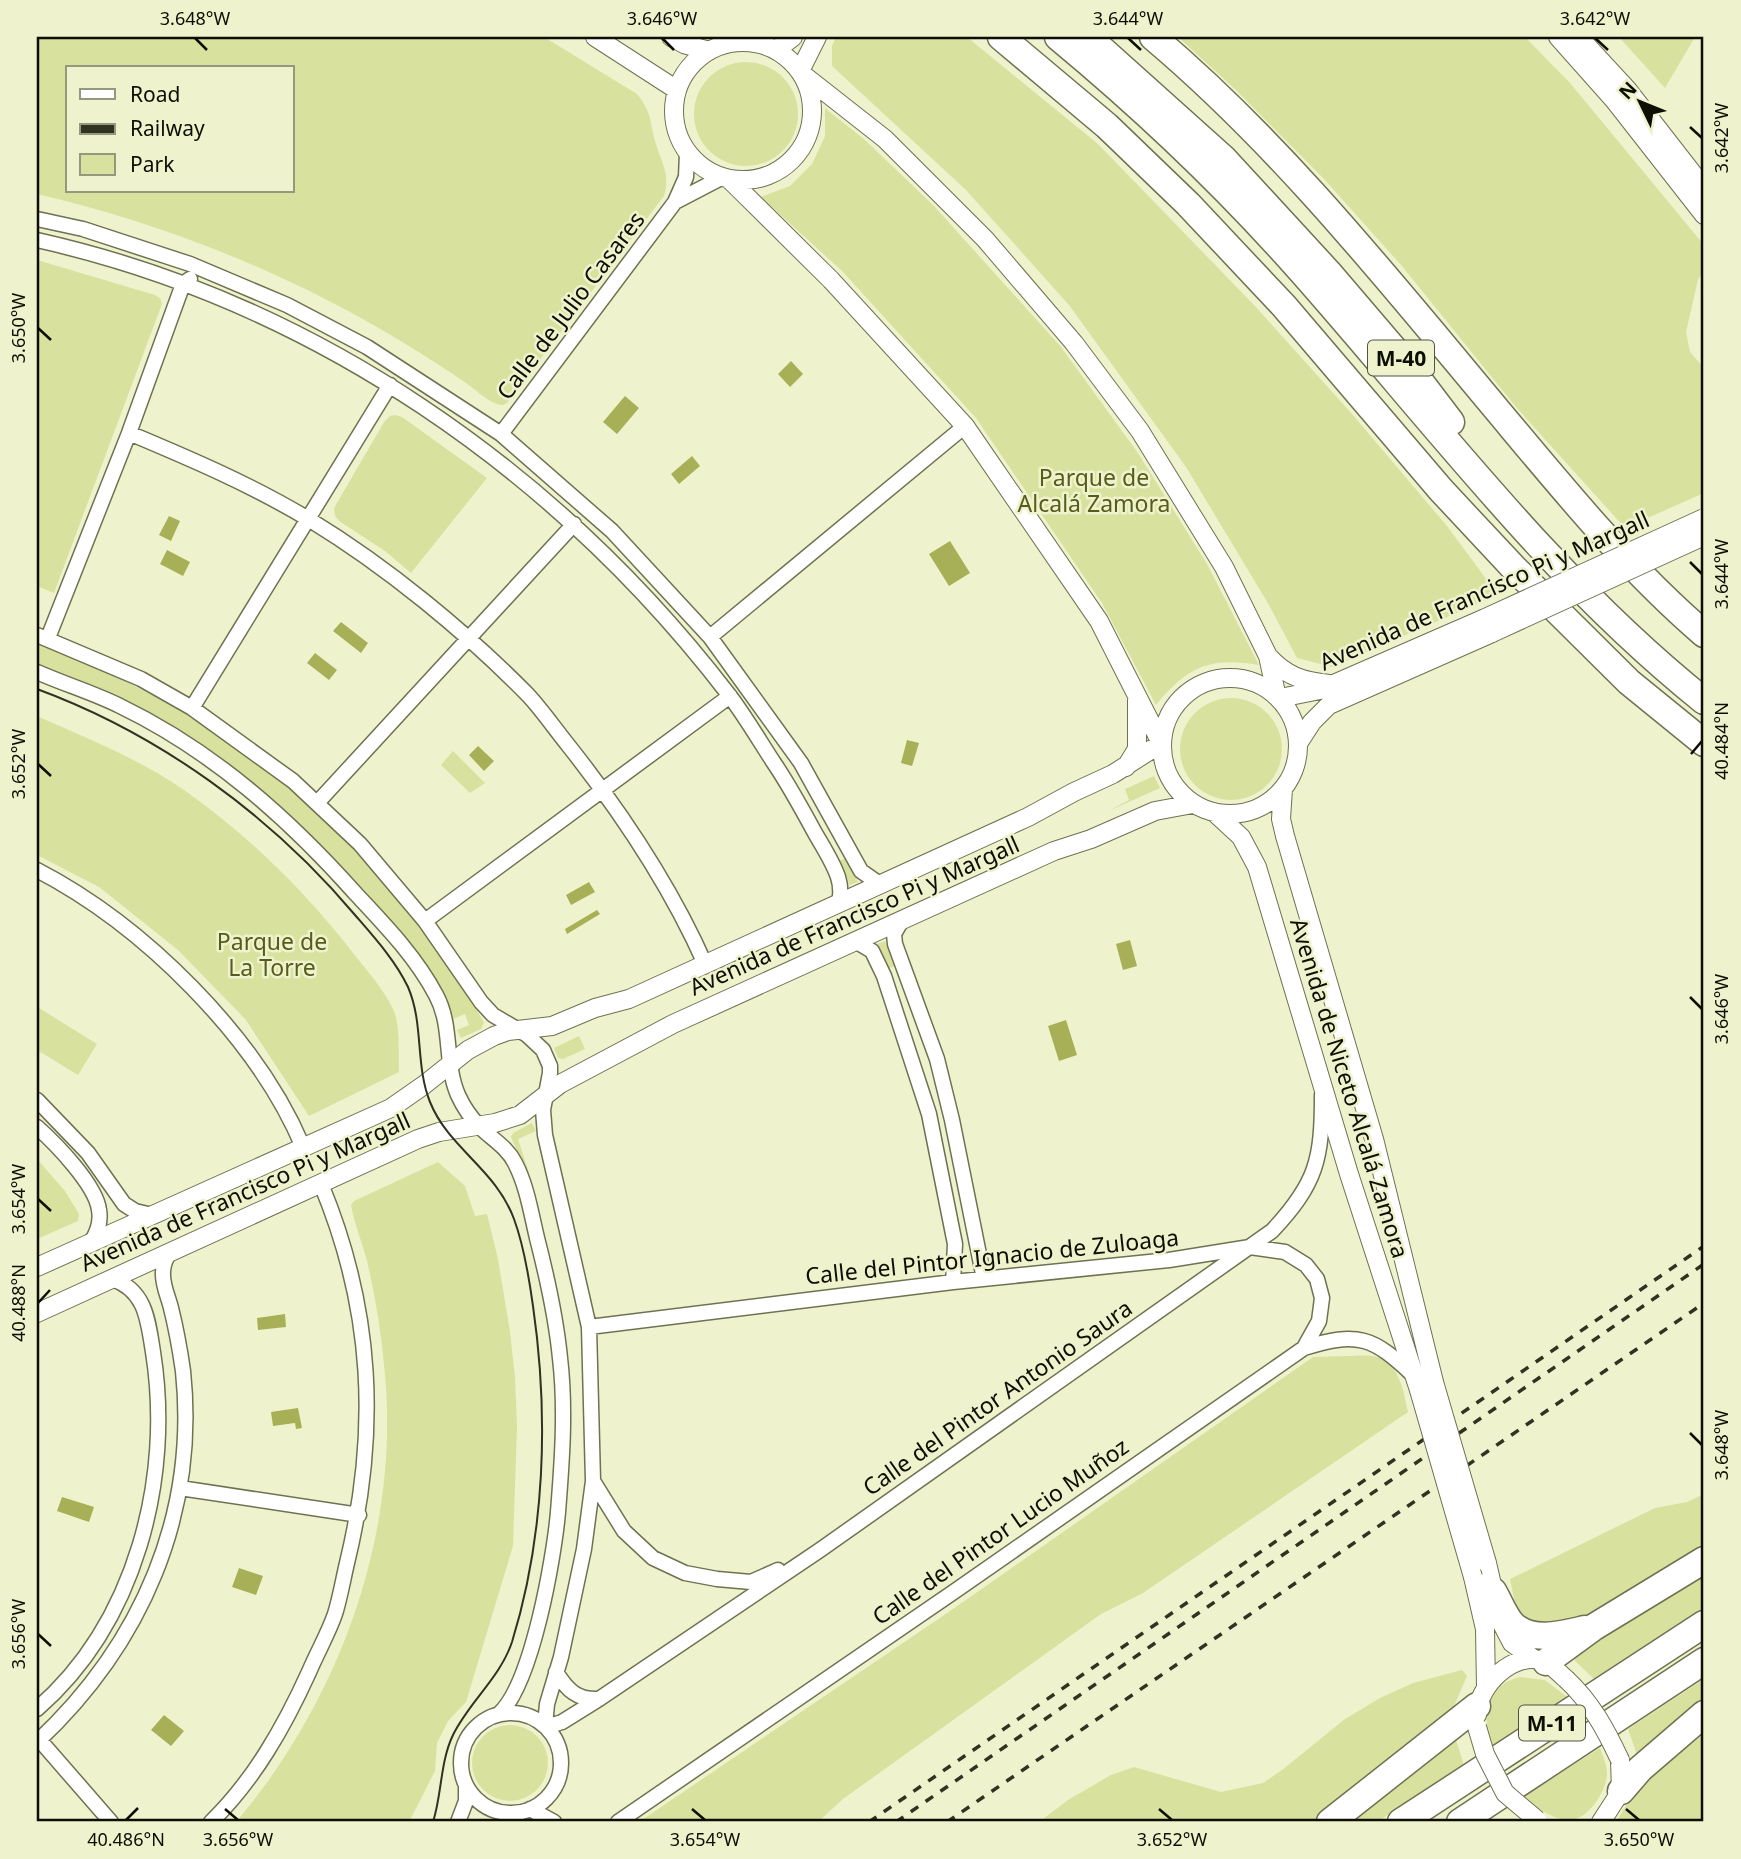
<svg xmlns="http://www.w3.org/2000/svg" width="1741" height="1859" viewBox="0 0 1741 1859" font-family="'Noto Sans',sans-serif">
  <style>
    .green { fill: #d9e19f; fill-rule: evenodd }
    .water { fill: #a7b056 }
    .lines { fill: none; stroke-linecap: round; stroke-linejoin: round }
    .minor-casing { stroke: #6e7251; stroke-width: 17 }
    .tertiary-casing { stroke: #6e7251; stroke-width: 20 }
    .motorway-casing { stroke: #6e7251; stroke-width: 29 }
    .minor { stroke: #fff; stroke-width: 14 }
    .tertiary { stroke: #fff; stroke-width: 18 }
    .motorway { stroke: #fff; stroke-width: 26 }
    .tram { stroke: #303222; stroke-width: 2 }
    .rail { stroke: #303222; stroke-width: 3.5; stroke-dasharray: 9 9; stroke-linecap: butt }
    .tertiary-bridge-casing { stroke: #6e7251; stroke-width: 20; stroke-linecap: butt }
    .tertiary-bridge { stroke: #fff; stroke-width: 18 }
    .ticks { fill: none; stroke: #0d0f03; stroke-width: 2.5 }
    .labels { text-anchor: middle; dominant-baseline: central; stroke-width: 5; stroke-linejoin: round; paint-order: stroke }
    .shield { fill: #eef3cd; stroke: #505340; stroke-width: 2 }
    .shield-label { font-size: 21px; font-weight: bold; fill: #0d0f03 }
    .street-label { font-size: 23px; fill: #0d0f03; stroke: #eef3cd }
    .park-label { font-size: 23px; fill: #575c1b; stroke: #eef3cd }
    .neatline { fill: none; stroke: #0d0f03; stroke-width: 2.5 }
    .ticks-label { font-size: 18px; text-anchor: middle; fill: #0d0f03 }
  </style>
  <rect width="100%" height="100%" fill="#eef3cd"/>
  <path class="green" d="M37,37H544L637,94C654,115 649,124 657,147C663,166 670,175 664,196L507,403C503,405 501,406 497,404C487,401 475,389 466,383C446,369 425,356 404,343C291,274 165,224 37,194ZM68,68H292V191H68Z
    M836,37H967L1098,144L1255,306L1352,414L1447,526L1498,595L1332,667L1297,658L1269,605L1186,467L1069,305L966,190L832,66V46Z
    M1178,37H1525L1570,83L1704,245V269L1698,280L1686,332L1690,352L1704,368V493L1625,528L1516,407L1401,265L1325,180L1236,90Z
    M1619,37H1695L1665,88Z
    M694 114a52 52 0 1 1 104 0a52 52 0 1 1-104 0Z
    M825,108L865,140L934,206L1061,347L1138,453L1207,564L1259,665C1210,657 1188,666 1156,705L1102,603L976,418L842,271L761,197L790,186L812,164L825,136Z
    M37,260L155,295L160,298L162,304L54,593L37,586Z
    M395,415L402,417L487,478L411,573L385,551L339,521L335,516L334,508L384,422L390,416Z
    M37,642C192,704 305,781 409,913C436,948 464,984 484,1023L481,1029L461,1038L457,1030L469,1025L465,1014L453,1019C439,978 408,940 380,908C287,799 172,714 37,663Z
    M1180 749a51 51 0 1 1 102 0a51 51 0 1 1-102 0Z
    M37,716C87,738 139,759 184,790C245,833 300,886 346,944C361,964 382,986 393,1009C401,1026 398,1053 399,1072L309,1116L246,1020L178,950L99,887L37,855Z
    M453,751L485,783L470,793L441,765Z
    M1154,776L1160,788L1109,811L1129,800L1125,789Z
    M846,858L858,882L850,885L839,861Z
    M885,941L895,966L887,969L877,944Z
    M39,1008L97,1044L78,1075L37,1050V1013Z
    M579,1036L585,1049L563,1059L558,1058L554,1048Z
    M532,1123L536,1131L518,1139L529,1173H526L511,1137L513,1133Z
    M37,1159L65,1191L79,1214L78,1221L37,1239Z
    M438,1162L465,1186L475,1216L487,1214L498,1259L510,1332L515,1377L517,1426L513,1546L466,1702L448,1721L437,1743L435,1771L409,1822H236C341,1698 402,1529 384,1365C381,1330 375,1295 367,1261C362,1242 354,1223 351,1205L354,1201Z
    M1345,1356C1355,1356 1370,1354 1380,1358C1400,1366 1404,1394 1408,1412L1143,1593L1101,1614L843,1799L818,1822H639L953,1609L1313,1357Z
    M1704,1494V1550L1585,1622L1539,1624L1517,1614L1510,1579L1655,1508L1687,1502Z
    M1704,1574V1607L1594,1679L1575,1661V1657L1579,1650Z
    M1462,1670L1467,1676L1455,1704L1438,1725L1317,1822H1039L1068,1800L1111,1775L1134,1767L1221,1792L1263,1783L1282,1770L1345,1719L1380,1698L1413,1683Z
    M1520,1677L1545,1680L1567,1697L1491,1747C1482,1717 1485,1685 1520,1677Z
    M1704,1679V1704L1637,1755L1628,1729Z
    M472 1763a38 38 0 1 1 76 0a38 38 0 1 1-76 0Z
    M1704,1734V1822H1616L1636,1789Z
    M1453,1736L1456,1740L1464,1765L1377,1822H1340Z
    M1600,1748C1603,1756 1607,1765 1607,1774C1607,1790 1589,1818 1572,1820C1555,1822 1535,1806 1523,1797Z"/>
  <path class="water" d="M791,361L803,374L790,387L778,374Z
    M625,396L639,408L617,434L603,422Z
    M692,456L700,466L679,484L671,474Z
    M169,516L180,521L171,541L159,535Z
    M950,541L970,573L949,586L929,554Z
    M167,550L190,562L183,576L160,564Z
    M341,622L368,643L361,653L333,631Z
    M315,653L337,670L329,680L307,663Z
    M907,740L919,743L912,766L901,763Z
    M478,746L494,761L484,771L469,755Z
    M589,882L595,892L571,905L566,895Z
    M597,910L600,914L567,934L565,929Z
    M1130,940L1137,966L1123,970L1116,944Z
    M1066,1020L1077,1055L1059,1061L1048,1026Z
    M285,1314L286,1327L258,1330L257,1318Z
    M298,1408L302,1428L296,1429L295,1423L273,1426L271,1412Z
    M62,1497L94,1507L89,1522L57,1511Z
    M239,1568L263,1576L256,1595L232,1587Z
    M164,1715L184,1731L171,1746L151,1730Z"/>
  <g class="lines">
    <g class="minor-casing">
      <path id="minor" d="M675,202L721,178
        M37,219L83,229L190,264L287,305L367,347L501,434L612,531L710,637L801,763L861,871L881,885
        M37,240C314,302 557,471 729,695C745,716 759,740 774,763C789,785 802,809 815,833C823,847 833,862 838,877C841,886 841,894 839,904
        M129,433C191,459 252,485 310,520C387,567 465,631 528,695C542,710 555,729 568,745C621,812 670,885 705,964
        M501,434L675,202L686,177L687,153
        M37,635L141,679L192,708L293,781L360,844L425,921L481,1002L493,1015L527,1035L543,1050L550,1066V1073L543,1110L545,1135L589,1327L593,1481L584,1549L561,1657L547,1704L545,1725
        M710,637L965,426
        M48,638L129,433L183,284L190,279
        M37,672C64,684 94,693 120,706C213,751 288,818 356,894C385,925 416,957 436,995C453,1026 444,1063 458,1095C463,1106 471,1118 480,1127C492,1139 507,1147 515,1163C527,1186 531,1213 537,1238C547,1277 556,1317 560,1358C566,1409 562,1462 558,1512C554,1558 532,1684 499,1714
        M192,708L390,385
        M317,803L574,524
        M37,870C143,925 256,1036 303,1147
        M902,920L894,934L895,944L937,1059L952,1120L984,1279
        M425,921L730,696
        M855,941L872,951L884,976L929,1114L955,1244L953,1282
        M37,1100L88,1153L124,1204L135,1211L152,1215
        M37,1127C56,1144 96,1185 99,1210C101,1221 97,1233 91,1242
        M589,1327L953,1282L1169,1260L1250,1247L1285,1252L1306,1265L1317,1279L1322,1298L1319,1321L1304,1348
        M593,1481L624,1531L653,1558L685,1573L717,1579L751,1582L778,1570
        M180,1488L359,1515
        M556,1672C567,1690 577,1700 599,1699
        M37,1709C136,1623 173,1478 153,1352C148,1321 146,1290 112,1279
        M461 1763a50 50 0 1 1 100 0a50 50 0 1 1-100 0Z
        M546,1727L562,1722L599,1699L820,1550L1272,1231C1317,1183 1322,1159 1322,1095
        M37,1737L111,1822
        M37,1742C142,1644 198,1514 183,1371C180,1350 176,1328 171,1308C168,1296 162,1284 163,1272C163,1264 166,1258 170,1252
        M530,1809L554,1822
        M211,1822C254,1780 284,1727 309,1672C317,1653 328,1634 335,1614C340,1598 343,1580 347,1563C379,1431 373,1309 321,1184
        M458,1822L466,1801V1786
        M618,1822L955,1591L1304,1348C1358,1331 1373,1337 1413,1375"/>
    </g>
    <g class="tertiary-casing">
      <path id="tertiary" d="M595,37L677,90
        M671,37L684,44L709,51
        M1558,37L1614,100L1704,215
        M1579,37L1627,89L1704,188
        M674 111a69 69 0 1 1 138 0a69 69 0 1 1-138 0Z
        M776,50L793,37
        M800,71L817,37
        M801,73L885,139L985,239L1074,343L1140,431L1224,567L1268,656L1276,693
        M730,180L831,280L965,426L1099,621L1160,741
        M1268,656C1287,677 1303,681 1329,684
        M1162 746a68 68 0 1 1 136 0a68 68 0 1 1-136 0Z
        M1280,698L1320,690L1483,619
        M1299,742L1312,722L1329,705L1492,633
        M1126,767L1137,749V700
        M1283,789L1281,819L1285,836L1374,1139L1434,1382
        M1215,813L1241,837L1257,867L1349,1174L1419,1390
        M37,1267L391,1108L424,1085L468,1050L494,1036L508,1031L552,1026L595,1008L629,999L1028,817L1074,792L1113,774L1160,744
        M37,1313L418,1139L439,1132L495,1123L520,1115L560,1084L673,1024L1054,851L1091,839L1155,811L1193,804
        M1487,1563L1500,1620L1512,1643L1534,1659
        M1473,1577L1485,1629L1486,1688
        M1477,1715C1477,1686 1514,1650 1544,1661C1552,1665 1559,1673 1566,1679
        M1601,1822L1621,1791L1620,1760"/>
    </g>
    <g class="motorway-casing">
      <path id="motorway" d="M1001,37L1107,126L1188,204L1284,306L1441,490L1513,567L1629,682L1704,743
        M1058,37C1145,109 1228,188 1302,272C1432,419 1550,578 1704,701
        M1088,37L1224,159L1328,272L1410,368L1451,422
        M1153,37C1281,145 1386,277 1493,405C1560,485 1625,566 1704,634
        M1493,1591C1499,1601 1505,1617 1513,1625C1533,1643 1563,1634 1585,1629
        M1546,1662L1594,1627L1704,1560
        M1621,1791L1640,1769L1704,1714
        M1330,1822L1477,1706
        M1401,1822L1704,1624
        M1460,1822L1704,1661"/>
    </g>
    <use href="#minor" class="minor"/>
    <use href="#tertiary" class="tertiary"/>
    <use href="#motorway" class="motorway"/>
    <path class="tram" d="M37,689C159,734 271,815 355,915C374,937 395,960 408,987C424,1024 415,1065 430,1102C449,1149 495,1168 514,1219C524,1246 529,1277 533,1306C549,1417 545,1535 512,1642C500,1678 469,1702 453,1735C440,1762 442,1794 433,1822"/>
    <path class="rail" d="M869,1822L1704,1246
      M896,1822L1704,1264
      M947,1822L1704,1303"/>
    <g class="tertiary-bridge-casing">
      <path id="tertiary-bridge" d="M1483,619L1704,518
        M1492,633L1704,536
        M1434,1382L1487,1563
        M1419,1390L1473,1577
        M1566,1679C1591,1702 1606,1730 1620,1760
        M1477,1727L1485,1754L1505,1793L1537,1820"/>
    </g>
    <use href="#tertiary-bridge" class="tertiary-bridge"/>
  </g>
  <path class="ticks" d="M195,38L207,50M662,38L674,50M1128,38L1141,50M1595,38L1608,50M1690,127L1702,138M38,328L51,340M1690,562L1702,574M1691,754L1702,741M38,764L51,776M1690,997L1702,1009M38,1199L51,1211M38,1303L50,1290M1690,1433L1702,1445M38,1634L51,1646M225,1809L238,1820M692,1809L705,1820M1159,1809L1172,1820M1626,1809L1639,1820M126,1820L138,1808"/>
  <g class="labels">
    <g class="shield">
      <rect x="1368" y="340.5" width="66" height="35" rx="5"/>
      <rect x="1519" y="1705.5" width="66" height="35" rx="5"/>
    </g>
    <g class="shield-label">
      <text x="1401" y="358">M-40</text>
      <text x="1552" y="1723">M-11</text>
    </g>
    <g class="street-label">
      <text transform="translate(570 305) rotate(-53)">Calle de Julio Casares</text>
      <text transform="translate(1484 590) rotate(-24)">Avenida de Francisco Pi y Margall</text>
      <text transform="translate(854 915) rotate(-24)">Avenida de Francisco Pi y Margall</text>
      <text transform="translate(1350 1088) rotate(73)">Avenida de Niceto Alcalá Zamora</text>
      <text transform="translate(245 1191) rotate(-24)">Avenida de Francisco Pi y Margall</text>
      <text transform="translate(992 1256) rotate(-6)">Calle del Pintor Ignacio de Zuloaga</text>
      <text transform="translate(997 1397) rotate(-35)">Calle del Pintor Antonio Saura</text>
      <text transform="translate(1000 1531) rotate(-35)">Calle del Pintor Lucio Muñoz</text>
    </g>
    <g class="park-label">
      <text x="1094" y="477">Parque de<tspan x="1094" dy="26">Alcalá Zamora</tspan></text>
      <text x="272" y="941">Parque de<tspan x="272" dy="26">La Torre</tspan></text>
    </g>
  </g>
  <rect width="1741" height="1859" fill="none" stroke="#eef3cd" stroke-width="77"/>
  <rect x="66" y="66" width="228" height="126" fill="#eef3cd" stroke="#94987c" stroke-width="2"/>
  <rect x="80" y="89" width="35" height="10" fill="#ffffff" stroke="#94987c" stroke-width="2"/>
  <text x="130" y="102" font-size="21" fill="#0d0f03">Road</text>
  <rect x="80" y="124" width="35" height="10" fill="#303222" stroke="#94987c" stroke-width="2"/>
  <text x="130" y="136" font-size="21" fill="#0d0f03">Railway</text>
  <rect x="80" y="154" width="35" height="21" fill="#d9e19f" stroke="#94987c" stroke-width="2"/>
  <text x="130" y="172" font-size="21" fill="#0d0f03">Park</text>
  <g transform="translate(1640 102) rotate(313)" stroke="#eef3cd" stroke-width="5" paint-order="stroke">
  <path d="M0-5L12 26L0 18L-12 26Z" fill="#0d0f03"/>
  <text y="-10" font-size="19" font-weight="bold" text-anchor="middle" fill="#0d0f03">N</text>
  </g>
  <rect x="38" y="38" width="1664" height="1782" class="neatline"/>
  <g class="ticks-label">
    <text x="195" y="25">3.648°W</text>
    <text x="662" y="25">3.646°W</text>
    <text x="1128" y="25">3.644°W</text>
    <text x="1595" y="25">3.642°W</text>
    <text transform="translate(1722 138) rotate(-90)" y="6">3.642°W</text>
    <text transform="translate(19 328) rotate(-90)" y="6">3.650°W</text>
    <text transform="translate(1722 574) rotate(-90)" y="6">3.644°W</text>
    <text transform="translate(1722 741) rotate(-90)" y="6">40.484°N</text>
    <text transform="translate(19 764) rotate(-90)" y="6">3.652°W</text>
    <text transform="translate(1722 1009) rotate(-90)" y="6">3.646°W</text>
    <text transform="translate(19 1199) rotate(-90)" y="6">3.654°W</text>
    <text transform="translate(19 1303) rotate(-90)" y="6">40.488°N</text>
    <text transform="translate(1722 1445) rotate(-90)" y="6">3.648°W</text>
    <text transform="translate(19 1634) rotate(-90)" y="6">3.656°W</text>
    <text x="126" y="1846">40.486°N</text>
    <text x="238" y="1846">3.656°W</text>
    <text x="705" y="1846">3.654°W</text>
    <text x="1172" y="1846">3.652°W</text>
    <text x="1639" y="1846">3.650°W</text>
  </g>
</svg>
